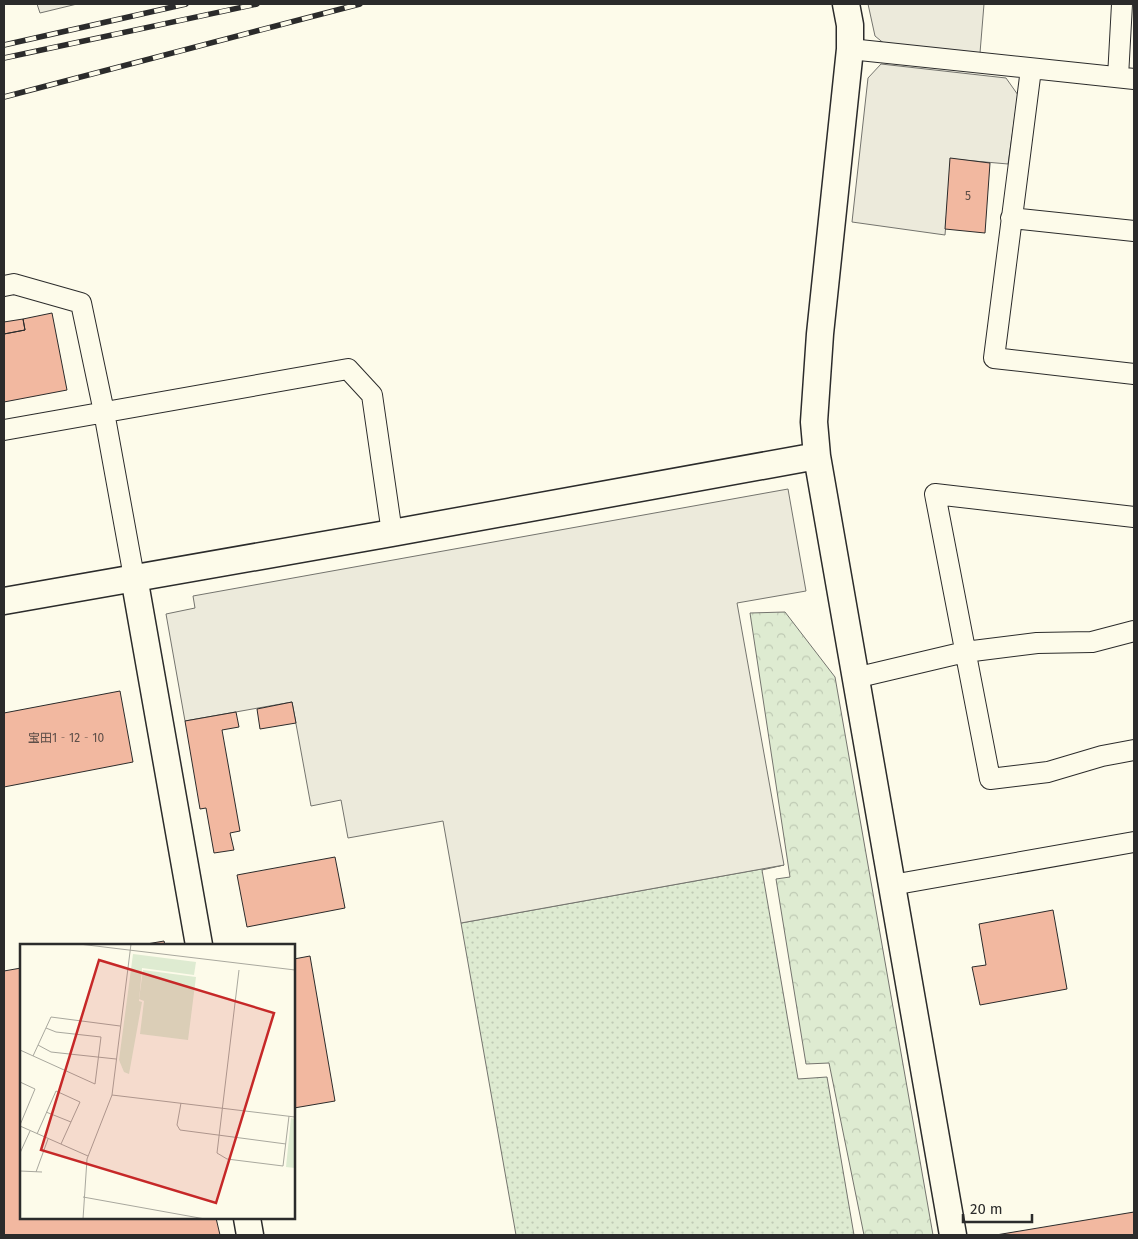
<svg xmlns="http://www.w3.org/2000/svg" width="1138" height="1239" viewBox="0 0 1138 1239" font-family="'Fira Sans','Noto Sans JP',sans-serif">
  <style>
    .green { fill: url(#green-dots); stroke: #74746e }
    .forest { fill: url(#forest-crowns); stroke: #74746e }
    .parking { fill: #eceadb; stroke: #74746e }
    .building { fill: #f2b8a0; stroke: #2b2b2b }
    .lines { fill: none; stroke-linecap: round; stroke-linejoin: round }
    .minor-casing { stroke: #2b2b2b; stroke-width: 22 }
    .tertiary-casing { stroke: #2b2b2b; stroke-width: 29 }
    .minor { stroke: #fdfbea; stroke-width: 20 }
    .tertiary { stroke: #fdfbea; stroke-width: 26 }
    .rail-casing { stroke: #2b2b2b; stroke-width: 5.5 }
    .rail { stroke: #fdfbea; stroke-width: 4; stroke-dasharray: 11; stroke-linecap: butt }
    .labels { text-anchor: middle; dominant-baseline: central; stroke-width: 4; stroke-linejoin: round; paint-order: stroke }
    .number-label { font-size: 12px; fill: #5d4e48 }
    .inset-road { fill: none; stroke: #a9a89e; stroke-width: 1 }
    .view { fill: #c62828; fill-opacity: 0.15; stroke: #c62828; stroke-width: 2.5 }
    .inset-edge { fill: none; stroke: #2b2b2b; stroke-width: 2.5 }
  </style>
  <defs>
    <pattern id="green-dots" width="8" height="8" patternUnits="userSpaceOnUse" patternTransform="scale(1.25)"><rect width="8" height="8" fill="#deebd1"/><path d="M2 2h.1M6 6h.1" fill="none" stroke="#bfcab4" stroke-width="1.8" stroke-linecap="round"/></pattern>
    <pattern id="forest-crowns" width="20" height="18" patternUnits="userSpaceOnUse" patternTransform="scale(1.25)"><rect width="20" height="18" fill="#deebd1"/><path d="M2 6a3 3 0 1 1 6 0M12 15a3 3 0 1 1 6 0" fill="none" stroke="#bfcab4"/></pattern>
  </defs>
  <rect width="100%" height="100%" fill="#fdfbea"/>
  <path class="green" d="M784,865L762,870L798,1079L827,1077L854,1235H516L461,923Z"/>
  <path class="forest" d="M785,612L835,677L933,1235H864L829,1063L806,1064L776,879L790,877L750,613Z"/>
  <path class="parking" d="M37,4H77L40,13Z
    M868,4H984L980,53L886,45L875,36Z
    M881,64L1006,78L1018,95L1008,164L951,159L945,235L852,222L868,78Z
    M788,489L806,591L737,603L784,865L461,923L443,821L348,838L341,800L311,806L292,702L185,721L166,614L195,608L193,596Z"/>
  <path class="building" d="M950,158L990,163L985,233L945,229Z
    M52,313L67,390L4,402V334L25,330L23,319Z
    M23,319L25,330L4,334V322Z
    M120,691L133,762L4,787V713Z
    M292,702L296,723L260,729L257,709Z
    M236,712L239,727L222,730L240,831L230,833L234,850L214,853L206,808L200,809L185,721Z
    M335,857L345,908L247,927L237,875Z
    M1053,910L1067,989L980,1005L972,967L986,965L979,924Z
    M164,941L165,945H141Z
    M310,956L335,1101L294,1108V959Z
    M21,968V1218H216L220,1235H4V971Z
    M1134,1212V1235H996Z"/>
  <g class="lines">
    <g class="minor-casing">
      <path id="minor" d="M850,49L1134,79
        M1031,69L994,358L1134,374
        M1118,77L1122,4
        M1011,218L1134,231
        M4,286L14,284L81,303L104,412L134,577
        M4,430L348,369L372,395L392,533
        M1134,517L935,494L990,779L1048,772L1102,756L1134,750
        M855,678L965,652L1037,643L1092,642L1134,631
        M892,885L1134,842"/>
    </g>
    <g class="tertiary-casing">
      <path id="tertiary" d="M846,4L850,25V49L820,334L814,422L817,456L953,1235
        M134,577L199,945
        M4,601L392,533L817,456
        M247,1218L250,1235"/>
    </g>
    <use href="#minor" class="minor"/>
    <use href="#tertiary" class="tertiary"/>
    <g class="rail-casing">
      <path id="rail" d="M4,45L186,4
        M4,58L257,4
        M4,97L360,4"/>
    </g>
    <use href="#rail" class="rail"/>
  </g>
  <g class="labels">
    <g class="number-label">
      <text x="968" y="196">5</text>
      <text x="66" y="738">宝田1‐12‐10</text>
    </g>
  </g>
  <g transform="translate(20 944)">
    <rect width="275" height="275" fill="#fdfbea"/>
    <path d="M123,26L176,33L168,96L120,90H116H120L124,57L119,55ZM271,174L275,175V224L266,223Z" fill="#deebd1"/>
    <path d="M113,10L176,18L174,31L122,24L119,57L122,58L109,130L104,128L99,116Z" fill="#deebd1"/>
    <path class="inset-road" d="M59,0L275,26M219,26L197,209L207,215L263,222L269,172M18,101L31,108L96,115M0,106L75,140L81,93L36,88L26,84M13,112L31,73L100,82M0,138L15,145L0,181M92,151L275,173M161,159L157,181L160,186L266,200M26,168L51,178M0,182L68,212M17,190L36,147L60,158L41,200M0,209L10,187M0,227L22,228M16,228L28,195M63,253L185,275M63,275L67,215L92,151L111,0"/>
    <path class="view" d="M79,16L254,69L196,259L21,206Z"/>
    <rect width="275" height="275" class="inset-edge"/>
  </g>
  <rect width="1138" height="1239" fill="none" stroke="#2b2b2b" stroke-width="10"/>
  <path d="M963 1214v8h69v-8" fill="none" stroke="#2b2b2b" stroke-width="2.5"/>
  <text x="970" y="1214" font-size="15" fill="#2b2b2b" stroke="#fdfbea" stroke-width="4" paint-order="stroke">20 m</text>
</svg>
